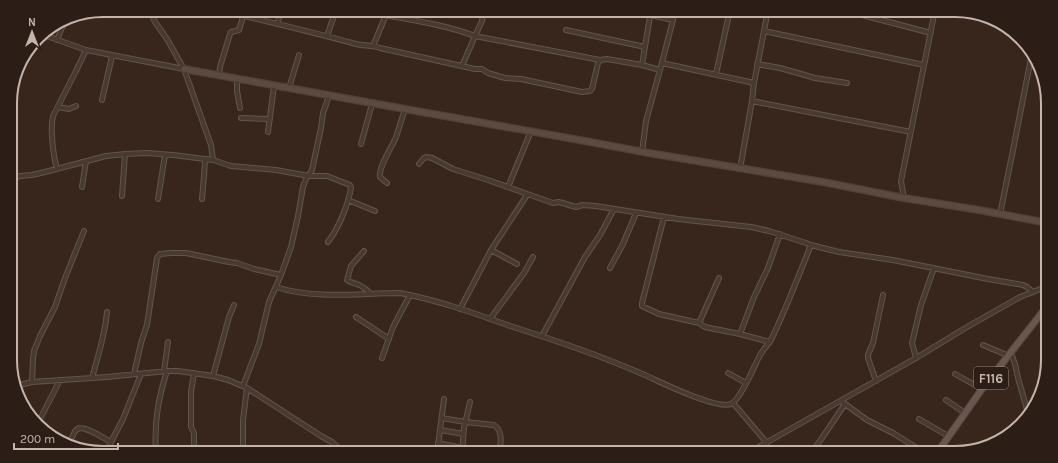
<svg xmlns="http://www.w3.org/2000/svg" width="1058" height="463" viewBox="0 0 1058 463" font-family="Karla,sans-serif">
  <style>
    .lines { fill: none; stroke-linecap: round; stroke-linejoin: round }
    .street-casing { stroke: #64544c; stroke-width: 6 }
    .secondary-casing { stroke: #52423b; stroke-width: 8 }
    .primary-casing { stroke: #52423b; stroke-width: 8 }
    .street { stroke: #483931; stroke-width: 4 }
    .secondary { stroke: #5c493f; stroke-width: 5.5 }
    .primary { stroke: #69574f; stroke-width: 6 }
    .labels { text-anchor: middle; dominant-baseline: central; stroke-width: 3.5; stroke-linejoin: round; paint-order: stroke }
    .shield { fill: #2c1e17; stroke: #98877f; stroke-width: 1 }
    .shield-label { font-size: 13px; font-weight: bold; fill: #c6b4ab }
    .rim { fill: none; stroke: #c6b4ab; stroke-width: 2 }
  </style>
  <rect width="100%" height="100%" fill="#38261d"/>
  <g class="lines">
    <g class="street-casing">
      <path id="street" d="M149,10L155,22L167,39L184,69L211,145L213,160
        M357,10C396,18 437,22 475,36L482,21L484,10
        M628,10L673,20
        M843,10L931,33
        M277,24L282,10
        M566,30L645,47
        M764,31L924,65
        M41,34L86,50L184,69
        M327,36L336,10
        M57,40L61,30L67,17
        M373,46L388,10
        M662,63L754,83
        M757,64L780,68L815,78L847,83
        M642,65L651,10
        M18,66L34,43
        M462,66L475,36L600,60
        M716,74L730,10
        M219,76L220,67L230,34L231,32L239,30L243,17L245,16C282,25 320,34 356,44C364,46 373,45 380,48L475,69H482L488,73L505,78L521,79L582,92L590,91L592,89L598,63L600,60L607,59L642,65L660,70
        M237,79V91L240,108
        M289,88L299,55
        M102,100L112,56
        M752,101L754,83L768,10
        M58,107L69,109L76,106
        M241,118L270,119
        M268,132L274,86
        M361,144L372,104
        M642,152L646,121L660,70L673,20L674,10
        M419,164L423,159L426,157L432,158L453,169L488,180L553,203L559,202L576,207L583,205L596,206L678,219L751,227L769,231L806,243L811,245L839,252L893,260L988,279L1023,285L1027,287L1033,292
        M57,169C53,155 50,128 53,116L76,71L86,50
        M740,169L752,101L911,132
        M10,180L20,176L32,175L45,172L106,156L125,154L147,153L173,155L213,160L231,166L276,170L309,176H327L350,185L351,187C349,204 338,229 328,242
        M387,183L380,177C378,168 392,147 396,137C399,128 402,118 405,109
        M82,187L86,161
        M508,187L531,131
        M122,196L125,154
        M904,198L901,181L935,10
        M158,199L165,155
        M202,199L204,176L205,160
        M348,200L375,211
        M1000,214L1013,150L1032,53
        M664,217L642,303V306L659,314L699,323L705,327L740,334L770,342
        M491,250L517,264
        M364,251L351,266L347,280C351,283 355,283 359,285C364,287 367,290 370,293
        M610,268L623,244L636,213
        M276,287C316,300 359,293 400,293C437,300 474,313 510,326C561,342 612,359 660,382C673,388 719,409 731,404C740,400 754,367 759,357C762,351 767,346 771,340C786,309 798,277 811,245
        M460,309L491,250L527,195
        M356,317L389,339
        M490,319L524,273L533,257
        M699,323L719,278
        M740,334L754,297L768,268L780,234
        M542,336L585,257L600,235L614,209
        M983,345L1009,356
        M1011,353L1015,364L1018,378L1028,413
        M382,358L393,327L410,295
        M916,358L912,343L921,305L934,268
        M164,371L168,342
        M194,373L191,392V427L194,433V453
        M728,373L746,383
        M134,374L141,343L147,325L157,258L160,254L171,253H186L229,262L237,263L254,269L281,275
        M955,374L982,389
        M213,376L229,317L234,305
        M92,378C98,356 105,335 107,312
        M876,381L868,358V355L873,343L883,295
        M32,382L33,359L34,351L40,336L55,307L65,278L84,231
        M16,386L32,382L107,377L167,371H178L213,376L228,380L247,388L321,436L332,442L340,449V453
        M243,386L259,344L269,302L281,275L291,247L298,216L303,187L306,179L312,170L321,128L323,113L329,96
        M946,400L965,413
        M841,401L867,420L893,433L925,453
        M733,403L767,443
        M442,418L465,422L494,425C503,430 501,445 499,453
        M919,419L948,436
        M1023,419L1027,411
        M38,423L60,380
        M441,430L463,434
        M438,443L472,450L494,453
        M68,446L75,431L79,428C90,428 101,437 111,442L123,419L141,374
        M375,451L378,453
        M106,453L111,442
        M156,453C154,423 158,399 167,371
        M243,453V420L247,388
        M437,453L444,399
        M462,453L464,428L470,402
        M748,453L916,358L967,327L1020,297L1048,286
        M811,453L822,438L845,404"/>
    </g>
    <g class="secondary-casing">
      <path id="secondary" d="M184,69L405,109L574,139L649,153L823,182L904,198L979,210L1048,223"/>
    </g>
    <g class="primary-casing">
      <path id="primary" d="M937,453L982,389L1048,305"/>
    </g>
    <use href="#street" class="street"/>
    <use href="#secondary" class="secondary"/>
    <use href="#primary" class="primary"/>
  </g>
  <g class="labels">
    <rect class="shield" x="974" y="367" width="34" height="22" rx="3"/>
    <g class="shield-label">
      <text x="991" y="378">F116</text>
    </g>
  </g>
  <path d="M0 0H1058V463H0ZM103 17H955A86 86 0 0 1 1041 103V360A86 86 0 0 1 955 446H103A86 86 0 0 1 17 360V103A86 86 0 0 1 103 17Z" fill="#2c1e17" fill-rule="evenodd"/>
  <path class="rim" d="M103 17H955A86 86 0 0 1 1041 103V360A86 86 0 0 1 955 446H103A86 86 0 0 1 17 360V103A86 86 0 0 1 103 17Z"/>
  <g transform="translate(32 32)" stroke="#2c1e17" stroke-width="3" paint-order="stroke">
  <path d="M0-3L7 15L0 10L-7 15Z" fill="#c6b4ab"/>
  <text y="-6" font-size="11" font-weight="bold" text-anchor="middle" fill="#c6b4ab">N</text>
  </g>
  <path d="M14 443v6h104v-6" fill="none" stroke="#c6b4ab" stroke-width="2"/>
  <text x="20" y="443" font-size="12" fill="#c6b4ab" stroke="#2c1e17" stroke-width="3" paint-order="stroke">200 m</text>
</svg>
